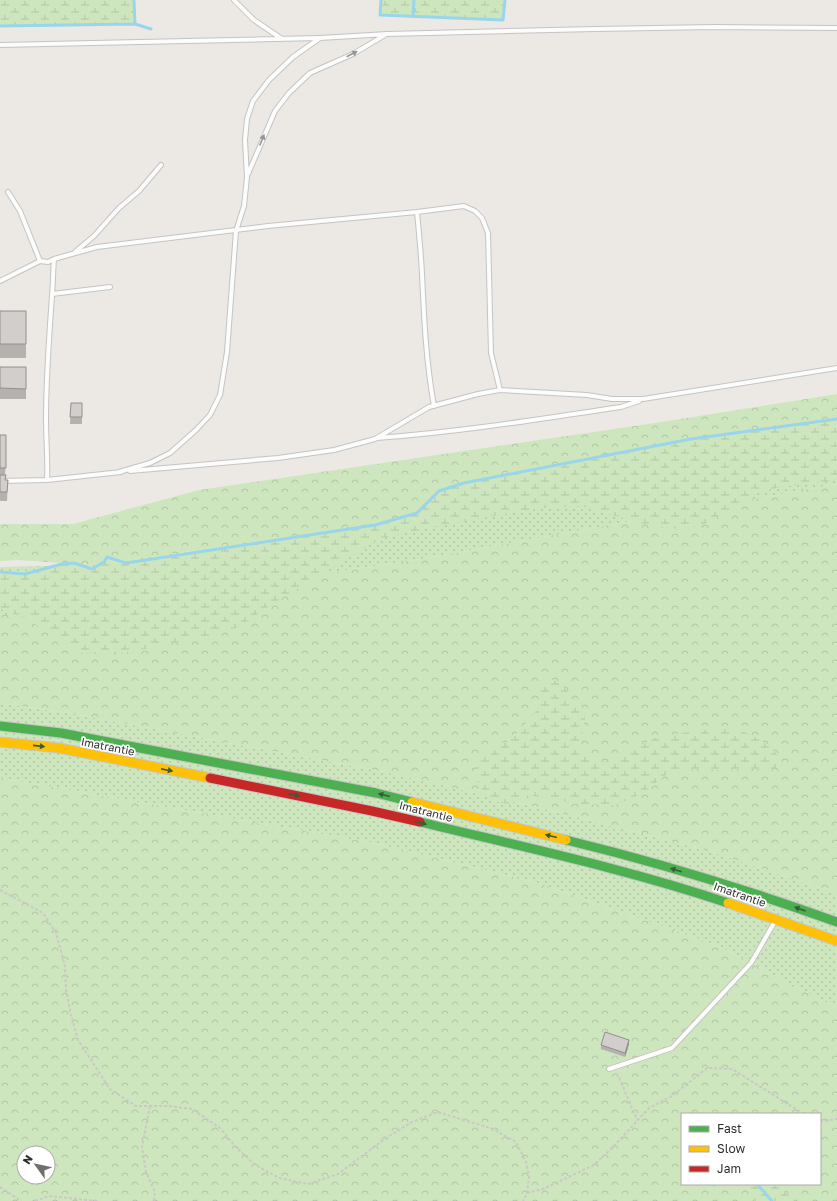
<svg xmlns="http://www.w3.org/2000/svg" width="837" height="1201" viewBox="0 0 837 1201" font-family="'Golos Text',sans-serif">
  <style>
    .grass { fill: url(#grass-dots) }
    .forest { fill: url(#forest-crowns); fill-rule: evenodd }
    .wetland { fill: url(#wetland-marsh) }
    .lines { fill: none; stroke-linecap: round; stroke-linejoin: round }
    .stream { stroke: #99d6ec; stroke-width: 3 }
    .lane-casing { stroke: #c5c4c5; stroke-width: 6 }
    .fast-casing { stroke: #c6c5c4; stroke-width: 11 }
    .slow-casing { stroke: #c6c5c4; stroke-width: 11 }
    .jam-casing { stroke: #c6c5c4; stroke-width: 11 }
    .path { stroke: #c9c9c8; stroke-width: 2; stroke-dasharray: 3 2; stroke-linecap: butt }
    .lane { stroke: #fcfcfb; stroke-width: 4 }
    .fast { stroke: #4caf50; stroke-width: 9 }
    .slow { stroke: #ffc107; stroke-width: 9 }
    .jam { stroke: #c62828; stroke-width: 9 }
    .wall { fill: #b4b1af }
    .shaded-wall { fill: #92908e }
    .building { fill: #d1cecb; stroke: #92908e }
    .oneway { fill: #959594 }
    .oneway2 { fill: #385b3a }
    .labels { text-anchor: middle; dominant-baseline: central; stroke-width: 3.5; stroke-linejoin: round; paint-order: stroke }
    .street-label { font-size: 11px; fill: #2e2e2e; stroke: #fff }
  </style>
  <defs>
    <pattern id="grass-dots" width="8" height="8" patternUnits="userSpaceOnUse"><rect width="8" height="8" fill="#cee6be"/><path d="M2 2h.1M6 6h.1" fill="none" stroke="#b1c6a4" stroke-width="1.8" stroke-linecap="round"/></pattern>
    <pattern id="forest-crowns" width="20" height="18" patternUnits="userSpaceOnUse"><rect width="20" height="18" fill="#cee6be"/><path d="M2 6a3 3 0 1 1 6 0M12 15a3 3 0 1 1 6 0" fill="none" stroke="#b1c6a4"/></pattern>
    <pattern id="wetland-marsh" width="20" height="14" patternUnits="userSpaceOnUse"><rect width="20" height="14" fill="#cee6be"/><path d="M1 5h8M5 5V1M11 12h8M15 12V8" fill="none" stroke="#b1c6a4"/></pattern>
  </defs>
  <rect width="100%" height="100%" fill="#ece8e4"/>
  <path class="grass" d="M837,436V484L415,560L51,614L0,615V567L90,565L396,523Z
    M0,703L69,713L385,772L553,811L709,851L837,894V1008L716,945L535,882L374,843L0,778Z"/>
  <path class="forest" d="M837,394V436L396,523L90,565L19,560L0,561V524H73L199,490L655,423Z
    M837,484V894L709,851L553,811L385,772L69,713L0,703V615L51,614L415,560Z
    M0,778L374,843L535,882L716,945L837,1008V1201H0ZM682,1114H820V1184H682ZM24,1153H48V1177H24Z"/>
  <path class="wetland" d="M0,0H134L135,24L0,26Z
    M381,0H505L503,20L380,15Z
    M837,419V480L780,487L760,492L704,524L684,530L648,525L580,506L542,508L475,519L381,538L269,606L239,627L198,638L114,655L83,653L70,648L26,618L0,609V572L25,574L62,564L74,563L92,569L104,562L107,557L126,563L375,525L417,513L439,491L464,483L695,438Z
    M551,679L560,683L581,705L585,718L580,747C585,754 591,762 601,762C616,762 635,747 649,741C660,735 675,734 688,732C716,728 733,724 759,739C767,744 774,749 779,758L776,767L768,772L755,769L720,770L701,769L682,770L667,774L644,792L630,799L615,805L575,804L529,795L509,804L498,802L487,797L478,783L475,770L480,758L490,748L500,743L507,742L521,729L541,705L538,695L545,684Z
    M750,1184H779L794,1201H754L750,1194Z"/>
  <g class="lines">
    <path class="stream" d="M134,0L135,24
      M381,0L380,15L503,20L505,0
      M413,17L414,0
      M0,26L135,24L151,29
      M0,572L25,574L62,564L74,563L92,569L104,562L107,557L126,563L375,525L417,513L439,491L464,483L691,439L837,419
      M757,1184L772,1201
      M714,1185L716,1184"/>
    <g class="lane-casing">
      <path id="lane" d="M234,0L254,20L282,39
        M0,45L319,38
        M248,174L275,111L289,93L310,73L353,54L385,35
        M8,192L20,211L40,261
        M417,212C419,233 421,253 422,274C424,318 426,362 434,406
        M75,252L94,236L119,208L139,191L161,165
        M0,281L40,261L48,262L54,259L97,247L268,226L417,212L464,206L475,211L482,218L488,233L491,353L500,390
        M52,294L110,287
        M377,438C459,432 540,419 621,407L639,401
        M130,471L278,458L334,450L375,439L429,407L478,394L500,390L587,395L612,399H643L837,368
        M119,472L150,463L170,453L196,430L210,415L220,395L227,352L236,231L244,206L247,177L245,140L247,119L253,101L269,80L293,57L320,38L387,34L595,29L714,27L837,28
        M47,480C48,459 46,439 46,419C46,377 49,337 52,296C53,284 53,271 54,259
        M0,481L47,480L121,472
        M609,1069L672,1048L751,963L774,923"/>
    </g>
    <g class="fast-casing">
      <path id="fast" d="M0,726L61,733L376,793L412,802
        M420,822C523,847 627,869 728,903
        M566,840C657,862 748,890 837,922"/>
    </g>
    <g class="slow-casing">
      <path id="slow" d="M0,742L59,748L210,778
        M412,802L566,840
        M728,903L837,941"/>
    </g>
    <g class="jam-casing">
      <path id="jam" d="M210,778L372,811L420,822"/>
    </g>
    <path class="path" d="M0,890L43,913L56,933L65,966L66,990L71,1015L78,1040L110,1089L136,1106H170L192,1109L220,1128L235,1146L254,1164L279,1178L308,1184L338,1174L386,1138L412,1122L438,1112L493,1129L516,1142L526,1162L529,1177L527,1193L523,1201
      M616,1074L619,1077L637,1120
      M150,1106L142,1146L146,1172L155,1192L154,1201
      M820,1120L823,1121L837,1119
      M0,1187L21,1201
      M527,1193L543,1189L594,1165L613,1147L649,1108L672,1096L707,1068L732,1069L799,1111L806,1114
      M35,1201L49,1196L97,1201"/>
    <use href="#lane" class="lane"/>
    <use href="#fast" class="fast"/>
    <use href="#slow" class="slow"/>
    <use href="#jam" class="jam"/>
  </g>
  <path class="wall" d="M0,311H26V358H0Z
    M0,367H26V399H0Z
    M71,403H82V424H70Z
    M0,435L6,445L5,480H8L7,501H0Z
    M629,1044L625,1057L601,1049V1045Z"/>
  <path class="shaded-wall" d="M629,1040V1044L625,1057V1053Z"/>
  <path class="building" d="M0,311H26V344H0Z
    M0,367H26V389L0,388Z
    M71,403H82V417H70Z
    M0,435H6V468H0Z
    M0,475H6L5,480H8L7,492H0Z
    M605,1032L629,1040L625,1053L601,1045Z"/>
  <defs><path id="oneway-solid" d="M-6-.8H1V-3.2L6.5 0L1 3.2V.8H-6Z"/></defs>
  <g class="oneway">
    <use href="#oneway-solid" transform="translate(352 54) rotate(-27)"/>
    <use href="#oneway-solid" transform="translate(262 140) rotate(-68)"/>
  </g>
  <g class="oneway2">
    <use href="#oneway-solid" transform="translate(39 746) rotate(6)"/>
    <use href="#oneway-solid" transform="translate(167 770) rotate(11)"/>
    <use href="#oneway-solid" transform="translate(294 795) rotate(11)"/>
    <use href="#oneway-solid" transform="translate(384 795) rotate(-166)"/>
    <use href="#oneway-solid" transform="translate(421 823) rotate(14)"/>
    <use href="#oneway-solid" transform="translate(551 836) rotate(-166)"/>
    <use href="#oneway-solid" transform="translate(676 870) rotate(-163)"/>
    <use href="#oneway-solid" transform="translate(800 909) rotate(-160)"/>
  </g>
  <g class="labels">
    <g class="street-label">
      <text transform="translate(108 746) rotate(11)">Imatrantie</text>
      <text transform="translate(426 811) rotate(14)">Imatrantie</text>
      <text transform="translate(740 894) rotate(19)">Imatrantie</text>
    </g>
  </g>
  <rect x="681" y="1113" width="140" height="72" fill="#ffffff" stroke="#ababab"/>
  <rect x="689" y="1126" width="20" height="6" fill="#4caf50" stroke="#ababab"/>
  <text x="717" y="1133" font-size="12" fill="#2e2e2e">Fast</text>
  <rect x="689" y="1146" width="20" height="6" fill="#ffc107" stroke="#ababab"/>
  <text x="717" y="1153" font-size="12" fill="#2e2e2e">Slow</text>
  <rect x="689" y="1166" width="20" height="6" fill="#c62828" stroke="#ababab"/>
  <text x="717" y="1173" font-size="12" fill="#2e2e2e">Jam</text>
  <g transform="translate(36 1165) rotate(303)"><circle r="19" fill="#ffffff" stroke="#ababab"/>
  <path d="M0-3L7 15L0 10L-7 15Z" fill="#706f6e"/>
  <text y="-6" font-size="11" font-weight="bold" text-anchor="middle" fill="#2e2e2e">N</text>
  </g>
</svg>
